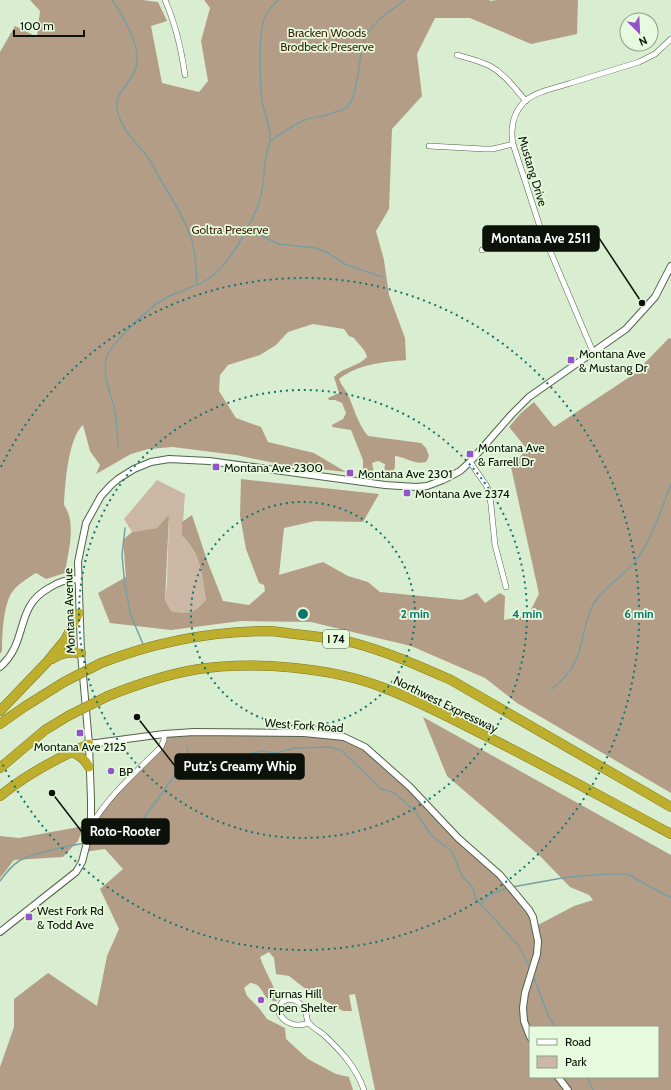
<svg xmlns="http://www.w3.org/2000/svg" width="671" height="1090" viewBox="0 0 671 1090" font-family="Cabin,sans-serif">
  <style>
    .green { fill: #cbb7a4 }
    .forest { fill: #b49d87; fill-rule: evenodd }
    .lines { fill: none; stroke-linecap: round; stroke-linejoin: round }
    .stream { stroke: #799ea2; stroke-width: 1.5 }
    .minor-casing { stroke: #52634a; stroke-width: 6 }
    .tertiary-casing { stroke: #52634a; stroke-width: 8 }
    .motorway-casing { stroke: #807721; stroke-width: 10 }
    .minor { stroke: #fff; stroke-width: 5 }
    .tertiary { stroke: #fff; stroke-width: 6 }
    .motorway { stroke: #beae2e; stroke-width: 9 }
    .motorway-bridge-casing { stroke: #807721; stroke-width: 10; stroke-linecap: butt }
    .motorway-bridge { stroke: #beae2e; stroke-width: 9 }
    .ring { fill: none; stroke: #0f766e; stroke-width: 2; stroke-dasharray: 2 4 }
    .poi-dot { fill: #9353c9; stroke: #e6fadd; stroke-width: 1.5 }
    .labels { text-anchor: middle; dominant-baseline: central; stroke-width: 3.5; stroke-linejoin: round; paint-order: stroke }
    .shield { fill: #e6fadd; stroke: #4d5849; stroke-width: 1 }
    .shield-label { font-size: 11px; font-weight: bold; fill: #0c1209 }
    .park-label { font-size: 12px; fill: #3f2608; stroke: #e6fadd }
    .street-label { font-size: 12px; fill: #0c1209; stroke: #e6fadd }
    .poi-label { font-size: 12px; fill: #0c1209; stroke: #e6fadd; text-anchor: start }
    .centre { fill: #0f766e; stroke: #e6fadd; stroke-width: 2 }
    .ring-label { font-size: 12px; text-anchor: middle; font-weight: bold; fill: #0f766e; stroke: #e6fadd; stroke-width: 3.5; stroke-linejoin: round; paint-order: stroke }
    .leader { fill: none; stroke: #0c1209; stroke-width: 1.5 }
    .callout-dot { fill: #0c1209; stroke: #e6fadd; stroke-width: 1.5 }
    .callout { fill: #0c1209; stroke: #0c1209; stroke-width: 1.5 }
    .callout-label { font-size: 13px; text-anchor: middle; font-weight: bold; fill: #fff }
  </style>
  <rect width="100%" height="100%" fill="#d9edd0"/>
  <path class="green" d="M157,480L185,494L182,536C201,554 202,576 206,601C193,614 189,614 171,611L165,600L167,583L169,516L157,528L132,532L124,519Z"/>
  <path class="forest" d="M30,0H142L158,2L167,21L151,26L162,83L199,92L208,81L201,41L210,8L204,0H489L490,1L497,0H578L577,34L531,44L470,18H435L417,54L422,96L392,129L389,209L376,231L384,260L389,295L405,338L406,360C382,362 359,364 339,379C341,385 344,387 347,393C354,407 357,423 368,436L421,443L426,448L429,456L426,462C414,465 406,457 395,456V467L390,479H385L384,474L385,464L378,461L372,463L374,473L371,476L366,475L363,468V460L351,430L332,427V425L343,419L346,413L342,403L335,400H329L328,398L339,393L334,377C343,367 358,367 367,357C366,350 358,344 354,338L349,336L344,329L313,324L288,332L276,345L260,355L228,365L220,375L219,391L236,418L261,427L268,442L314,453L346,472L284,465L236,455L173,447L148,449L131,454L96,474L100,465L90,451L83,425C68,438 65,485 64,505C77,523 68,552 65,573L46,579L36,573C26,579 13,587 9,598C3,613 2,635 2,651L0,654V52L15,26L37,37L40,11Z
    M669,338L671,339V793L517,703L485,678L411,646L311,622L241,621L171,630L110,623L98,593L126,577L123,540L132,532L157,528L169,515L165,600L171,611C188,614 194,614 206,600C202,576 201,553 182,536V522L192,515L208,563L223,601L249,605L265,591L264,585L259,583L246,549L240,516L241,479L379,494L363,522L315,521L284,528L279,575L323,562L348,576L368,582L380,592L462,600L477,593L485,603L500,593L505,596L504,620L528,615L539,594L511,467L527,449L509,427L521,413L534,402L554,427L634,374Z
    M423,717L671,855V1090H375L355,994L349,995L352,1011H343L307,990L289,976L276,974L274,958L269,952L260,957C265,973 275,984 277,1001C263,1001 265,991 257,985C255,984 252,983 250,983L244,988L247,996L259,1008L267,1019L285,1028L286,1039L308,1059L336,1074L349,1077L353,1090H0V1067L14,1027V999L48,973L97,1006L107,956L119,929L100,889L123,869L105,849L84,852L95,818L161,747L164,734L335,735L360,744L491,867L529,910L536,926L574,906L593,900L589,895L570,887L539,855L447,776ZM530,1027H658V1077H530Z
    M84,826L78,841L63,857L14,860L0,878V836L19,838Z"/>
  <g class="lines">
    <path class="stream" d="M112,0C123,15 142,48 136,67C131,86 112,91 118,113C123,132 135,140 146,155C153,164 158,175 163,184C174,201 184,219 191,238C196,252 196,268 197,283
      M271,140C283,133 294,123 308,119C317,117 326,116 335,112C339,111 346,109 348,106C358,94 359,58 363,43C368,25 391,10 405,0
      M244,234L249,233L258,234L279,244L315,248L328,253L345,264L382,277
      M118,446C117,433 117,419 114,407C110,391 103,377 106,359C108,346 151,306 164,299C177,291 195,288 208,279C229,266 258,215 262,190C264,179 264,168 266,157C267,150 271,143 270,136C270,124 264,113 262,101C260,84 258,31 265,17C268,10 273,5 278,0
      M125,528L122,555L125,586L131,616L143,644
      M552,689C558,683 567,676 571,669C584,650 582,623 594,603C605,587 620,578 633,564C652,542 660,511 671,484
      M187,746L189,759
      M89,842L127,832L140,823L184,763L189,759L213,763L229,760L248,754L262,751L275,753L295,748L331,747L342,751L381,789L393,792L416,812L430,834L452,852L462,876L473,888L475,898L519,946L530,968
      M0,881C5,874 11,866 19,861C32,853 69,846 85,843
      M512,887L568,877L606,874H628L661,893L671,897
      M481,904L489,895L508,888
      M533,975L548,1015L555,1027
      M587,1077L593,1090"/>
    <g class="minor-casing">
      <path id="minor" d="M165,0C176,25 181,47 185,75
        M457,55C468,58 480,61 490,66C505,74 515,89 526,101
        M429,146L484,149H493L513,144
        M482,250L540,227
        M593,352L540,227L513,144C510,128 513,113 525,101C537,91 556,88 571,83C594,76 617,69 639,62L655,54L671,39
        M470,462L486,485L489,491L491,505L495,545L506,587
        M91,826C108,796 137,771 161,747L164,740V734
        M308,1023C296,1028 282,1023 278,1010L282,1002L289,999C298,1000 304,1006 306,1014C307,1017 307,1021 309,1023C313,1028 319,1031 324,1035C341,1051 356,1067 364,1090"/>
    </g>
    <g class="tertiary-casing">
      <path id="tertiary" d="M0,667C29,642 14,607 49,588C58,582 67,579 78,579
        M89,744L164,734L194,732L304,733L344,737L365,747L410,787L458,838L500,875L529,910L533,917L538,941L537,954L525,993L523,1008L524,1021L530,1037
        M0,932L76,872L82,862L91,827V800L89,744L81,653L78,562L86,523L101,496L111,485L118,479L134,469L151,462L169,459L209,461L385,485L416,487L427,486L443,480L460,471L470,462L512,414L529,397L626,329L655,297L671,266
        M558,1077L568,1090"/>
    </g>
    <g class="motorway-casing">
      <path id="motorway" d="M52,659C62,652 70,652 81,653
        M101,663C155,642 212,631 270,631C281,632 293,634 304,635C321,637 338,639 354,643C388,652 419,666 451,680L671,807
        M108,696C138,684 167,674 199,669C254,661 331,667 384,688C419,701 452,719 486,736C548,767 609,801 671,834
        M0,711L47,662L65,640L79,613
        M0,724L24,707L64,682
        M71,752C80,755 85,759 89,767
        M0,768L45,730L68,716
        M0,796C27,774 57,758 89,744"/>
    </g>
    <use href="#minor" class="minor"/>
    <use href="#tertiary" class="tertiary"/>
    <use href="#motorway" class="motorway"/>
    <g class="motorway-bridge-casing">
      <path id="motorway-bridge" d="M64,682L101,663
        M68,716L108,696"/>
    </g>
    <use href="#motorway-bridge" class="motorway-bridge"/>
  </g>
  <g class="ring">
    <circle cx="303" cy="614" r="112"/>
    <circle cx="303" cy="614" r="224"/>
    <path d="M1 467A336 336 0 1 1 1 761"/>
  </g>
  <g class="poi-dot">
    <rect x="567" y="356" width="8" height="8" rx="2"/>
    <rect x="466" y="450" width="8" height="8" rx="2"/>
    <rect x="212" y="463" width="8" height="8" rx="2"/>
    <rect x="346" y="469" width="8" height="8" rx="2"/>
    <rect x="403" y="489" width="8" height="8" rx="2"/>
    <rect x="76" y="729" width="8" height="8" rx="2"/>
    <circle cx="111" cy="771" r="4"/>
    <rect x="25" y="913" width="8" height="8" rx="2"/>
    <circle cx="261" cy="1000" r="4"/>
  </g>
  <g class="labels">
    <rect class="shield" x="323" y="630" width="26" height="18" rx="3"/>
    <g class="shield-label">
      <text x="336" y="639">I 74</text>
    </g>
    <g class="park-label">
      <text x="327" y="32">Bracken Woods<tspan x="327" dy="14">Brodbeck Preserve</tspan></text>
      <text x="230" y="229">Goltra Preserve</text>
    </g>
    <g class="street-label">
      <text transform="translate(533 171) rotate(73)">Mustang Drive</text>
      <text transform="translate(69 611) rotate(-92)">Montana Avenue</text>
      <text transform="translate(446 704) rotate(26)">Northwest Expressway</text>
      <text transform="translate(304 725) rotate(4)">West Fork Road</text>
    </g>
    <g class="poi-label">
      <text x="579" y="353">Montana Ave<tspan x="579" dy="14">&amp; Mustang Dr</tspan></text>
      <text x="478" y="447">Montana Ave<tspan x="478" dy="14">&amp; Farrell Dr</tspan></text>
      <text x="224" y="467">Montana Ave 2300</text>
      <text x="358" y="473">Montana Ave 2301</text>
      <text x="415" y="493">Montana Ave 2374</text>
      <text x="80" y="746" text-anchor="middle">Montana Ave 2125</text>
      <text x="119" y="771">BP</text>
      <text x="37" y="910">West Fork Rd<tspan x="37" dy="14">&amp; Todd Ave</tspan></text>
      <text x="269" y="993">Furnas Hill<tspan x="269" dy="14">Open Shelter</tspan></text>
    </g>
  </g>
  <circle cx="303" cy="614" r="6" class="centre"/>
  <g class="ring-label">
    <text x="415" y="618">2 min</text>
    <text x="527" y="618">4 min</text>
    <text x="639" y="618">6 min</text>
  </g>
  <path class="leader" d="M642 303L599 238M137 717L175 766M52 793L82 832"/>
  <g class="callout-dot">
    <circle cx="642" cy="303" r="4"/>
    <circle cx="137" cy="717" r="4"/>
    <circle cx="52" cy="793" r="4"/>
  </g>
  <g class="callout">
    <rect x="483" y="226" width="116" height="25" rx="4"/>
    <rect x="175" y="754" width="129" height="25" rx="4"/>
    <rect x="82" y="819" width="87" height="25" rx="4"/>
  </g>
  <g class="callout-label">
    <text x="541" y="243">Montana Ave 2511</text>
    <text x="240" y="771">Putz’s Creamy Whip</text>
    <text x="125" y="836">Roto-Rooter</text>
  </g>
  <rect x="529" y="1026" width="130" height="52" fill="#e6fadd" stroke="#8f9d88"/>
  <rect x="537" y="1039" width="20" height="6" fill="#ffffff" stroke="#8f9d88"/>
  <text x="565" y="1046" font-size="12" fill="#0c1209">Road</text>
  <rect x="537" y="1056" width="20" height="12" fill="#cbb7a4" stroke="#8f9d88"/>
  <text x="565" y="1066" font-size="12" fill="#0c1209">Park</text>
  <g transform="translate(639 32) rotate(156)"><circle r="19" fill="#e6fadd" stroke="#8f9d88"/>
  <path d="M0-3L7 15L0 10L-7 15Z" fill="#9353c9"/>
  <text y="-6" font-size="11" font-weight="bold" text-anchor="middle" fill="#0c1209">N</text>
  </g>
  <path d="M14 30v6h70v-6" fill="none" stroke="#0c1209" stroke-width="2"/>
  <text x="20" y="30" font-size="12" fill="#0c1209" stroke="#e6fadd" stroke-width="3" paint-order="stroke">100 m</text>
</svg>
